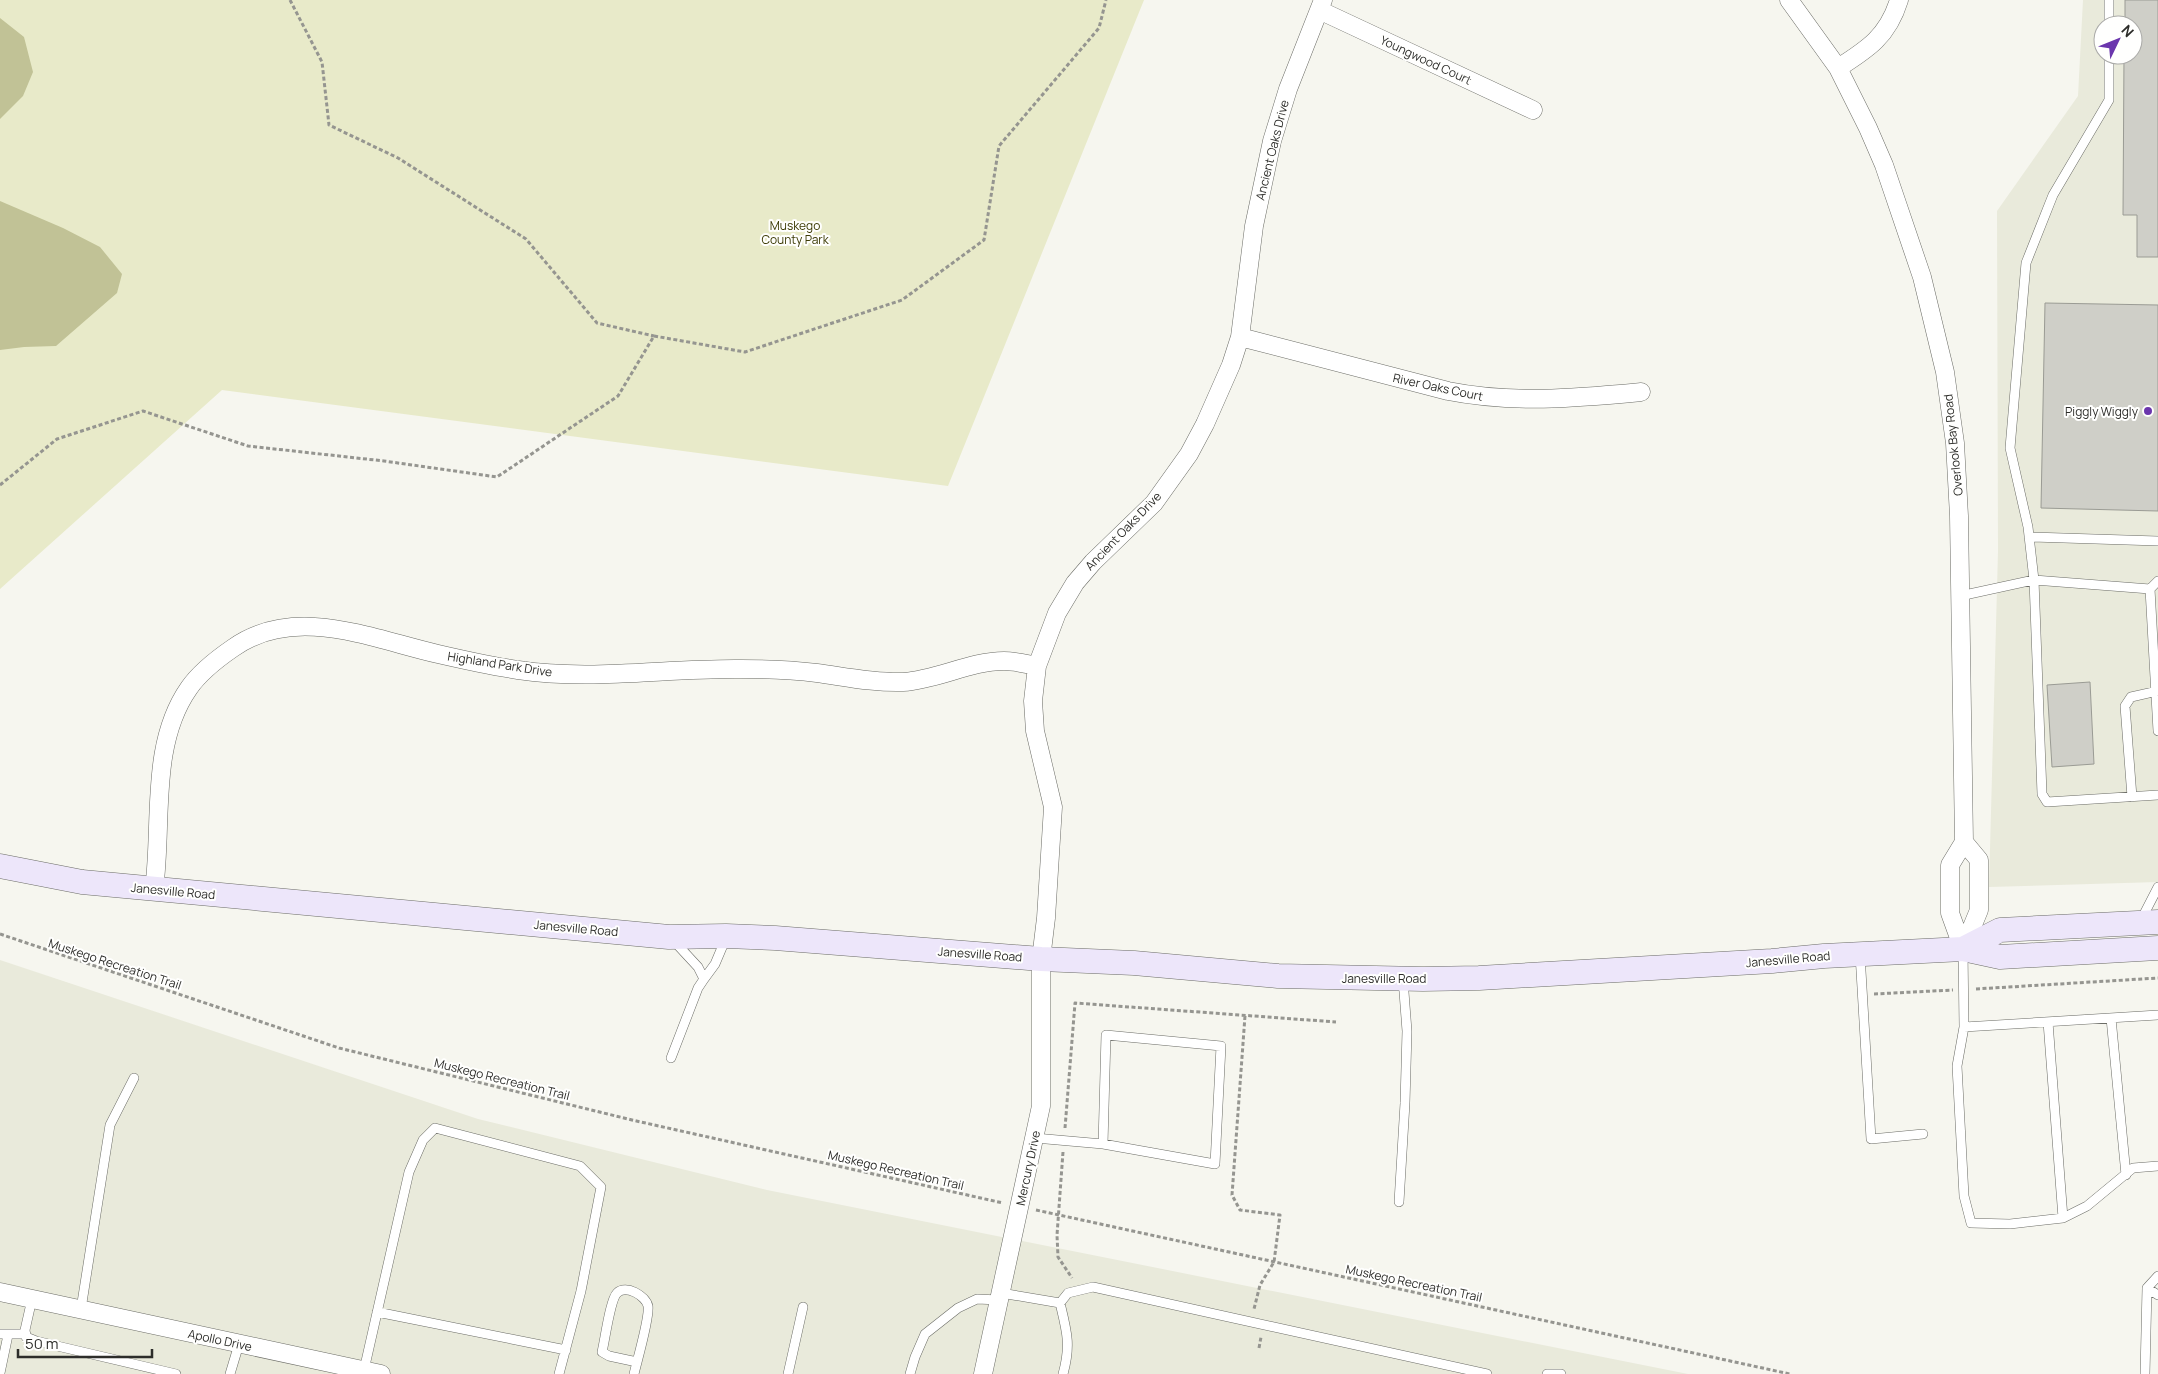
<svg xmlns="http://www.w3.org/2000/svg" width="2158" height="1374" viewBox="0 0 2158 1374" font-family="Manrope,sans-serif">
  <style>
    .built { fill: #e9eadb; fill-rule: evenodd }
    .green { fill: #e8eac9 }
    .water { fill: #c1c296 }
    .building { fill: #cfcfc8; stroke: #9a9b94 }
    .lines { fill: none; stroke-linecap: round; stroke-linejoin: round }
    .service-casing { stroke: #6b6c66; stroke-width: 10 }
    .minor-casing { stroke: #6b6c66; stroke-width: 19 }
    .secondary-casing { stroke: #6b6c66; stroke-width: 25 }
    .path { stroke: #959590; stroke-width: 3; stroke-dasharray: 4 2.5; stroke-linecap: butt }
    .service { stroke: #fff; stroke-width: 9 }
    .minor { stroke: #fff; stroke-width: 18 }
    .secondary { stroke: #ede6fa; stroke-width: 24 }
    .poi-dot { fill: #6b36ad; stroke: #fffffe; stroke-width: 2 }
    .labels { text-anchor: middle; dominant-baseline: central; stroke-width: 4; stroke-linejoin: round; paint-order: stroke }
    .street-label { font-size: 12px; fill: #2d2d2a; stroke: #fffffe }
    .park-label { font-size: 12px; fill: #3c3b05; stroke: #fffffe }
    .poi-label { font-size: 12px; fill: #2d2d2a; stroke: #fffffe; text-anchor: end }
  </style>
  <rect width="100%" height="100%" fill="#f6f6ef"/>
  <path class="built" d="M2083,0H2158V882L1989,887L1998,551L1997,211L2078,96ZM2103,25H2133V55H2103Z
    M0,960L478,1119L767,1190L1688,1374H0Z"/>
  <path class="green" d="M0,0H1144L948,486L222,390L0,589Z"/>
  <path class="water" d="M0,18L24,37L33,72L23,96L0,119Z
    M0,201L63,228L100,247L122,274L117,293L56,346L24,347L0,350Z"/>
  <path class="building" d="M2125,0H2158V257H2137V215H2123L2124,55H2133V25H2125Z
    M2045,303L2158,305V511L2041,508Z
    M2090,682L2094,764L2052,767L2047,685Z"/>
  <g class="lines">
    <g class="service-casing">
      <path id="service" d="M2109,25V0
        M2109,55V100L2053,195L2026,263L2010,448L2028,527L2034,580L2042,794L2047,802L2158,795
        M2029,537L2158,541
        M2158,581L2150,589L2158,731
        M1960,596L2034,580L2150,589
        M2132,797L2125,706L2131,697L2158,691
        M2141,920L2158,887
        M673,940L698,967L704,979L715,964L726,938
        M1963,949L1964,1027L1957,1066L1964,1196L1971,1223L2010,1224L2063,1218L2087,1206L2133,1168L2158,1166
        M1860,954L1871,1139L1923,1134
        M2111,1018L2126,1175
        M2048,1022L2063,1218
        M1964,1027L2158,1015
        M671,1058L698,988L704,979
        M1035,1138L1103,1144L1215,1164L1221,1046L1106,1035L1103,1144
        M1399,1202L1405,1103L1407,1031L1403,979
        M2147,1288L2158,1295
        M1001,1293L1060,1303L1068,1293L1093,1287L1487,1374
        M32,1299L25,1330L26,1337L36,1341L176,1374
        M1060,1303C1067,1332 1071,1345 1063,1374
        M81,1309L110,1125L134,1078
        M377,1312L566,1350
        M0,1334H26
        M364,1370L409,1172L423,1140L435,1128L580,1166L601,1187L581,1291L559,1374
        M0,1373L8,1335
        M230,1374L239,1344
        M634,1374C637,1361 650,1317 648,1306C646,1296 626,1284 617,1293C610,1300 605,1340 602,1352L609,1356L637,1362
        M788,1374L803,1307
        M910,1374L915,1357L925,1334L958,1308L977,1299L999,1300
        M1547,1374H1561
        M2145,1374L2147,1288L2158,1276"/>
    </g>
    <g class="minor-casing">
      <path id="minor" d="M1789,0L1838,68L1868,128L1884,165L1922,277L1945,372L1955,443L1959,516L1964,842L1950,865V913L1963,949
        M1319,10L1533,110
        M1838,68C1868,49 1888,36 1899,0
        M1240,337L1448,391C1513,404 1576,398 1641,392
        M154,889C163,824 149,745 189,688C200,672 217,659 233,648C295,604 372,639 438,654C464,660 491,666 518,670C592,681 666,668 741,669C766,669 792,670 817,673C846,677 874,683 903,682C937,680 970,661 1004,661C1015,661 1026,664 1037,666
        M1963,949L1979,910V860L1964,842
        M0,1292L381,1374
        M983,1374L1041,1106V959L1046,918L1053,807L1035,731L1033,701L1037,666L1057,613L1075,583L1093,562L1154,503L1189,454L1205,424L1231,365L1240,337L1254,226L1272,141L1288,89L1323,0"/>
    </g>
    <g class="secondary-casing">
      <path id="secondary" d="M0,866L82,882L669,937L726,936L775,938L1041,959L1134,963L1278,976L1423,979L1479,978L1772,961L1824,956L1963,949L2000,957L2158,948
        M1963,949L2000,930L2158,922"/>
    </g>
    <path class="path" d="M290,0L322,62L329,125L398,158L526,239L597,323L654,336
      M0,485L57,439L143,411L248,446L384,461L497,477L618,396L654,336L745,352L902,300L984,240L999,146L1099,28L1106,0
      M0,934L339,1048L632,1120L1003,1203
      M1976,989L2158,978
      M1874,994L1953,990
      M1245,1016L1232,1195L1240,1210L1280,1215L1274,1262L1260,1285L1254,1309
      M1065,1128L1075,1003L1336,1022
      M1063,1152L1057,1235L1058,1257L1072,1278
      M1036,1210L1790,1374
      M1259,1348L1261,1337"/>
    <use href="#service" class="service"/>
    <use href="#minor" class="minor"/>
    <use href="#secondary" class="secondary"/>
  </g>
  <circle class="poi-dot" cx="2148" cy="411" r="5"/>
  <g class="labels">
    <g class="street-label">
      <text transform="translate(1426 60) rotate(25)">Youngwood Court</text>
      <text transform="translate(1272 150) rotate(-76)">Ancient Oaks Drive</text>
      <text transform="translate(1438 387) rotate(12)">River Oaks Court</text>
      <text transform="translate(1953 445) rotate(-96)">Overlook Bay Road</text>
      <text transform="translate(1123 531) rotate(-46)">Ancient Oaks Drive</text>
      <text transform="translate(500 664) rotate(9)">Highland Park Drive</text>
      <text transform="translate(173 891) rotate(5)">Janesville Road</text>
      <text transform="translate(576 928) rotate(5)">Janesville Road</text>
      <text transform="translate(980 954) rotate(4)">Janesville Road</text>
      <text transform="translate(1788 959) rotate(-5)">Janesville Road</text>
      <text transform="translate(115 964) rotate(18)">Muskego Recreation Trail</text>
      <text x="1384" y="978">Janesville Road</text>
      <text transform="translate(502 1079) rotate(14)">Muskego Recreation Trail</text>
      <text transform="translate(1028 1168) rotate(-78)">Mercury Drive</text>
      <text transform="translate(896 1170) rotate(13)">Muskego Recreation Trail</text>
      <text transform="translate(1414 1283) rotate(12)">Muskego Recreation Trail</text>
      <text transform="translate(220 1340) rotate(12)">Apollo Drive</text>
    </g>
    <g class="park-label">
      <text x="795" y="225">Muskego<tspan x="795" dy="14">County Park</tspan></text>
    </g>
    <g class="poi-label">
      <text x="2138" y="411">Piggly Wiggly</text>
    </g>
  </g>
  <g transform="translate(2118 40) rotate(47)"><circle r="24" fill="#fffffe" stroke="#ababa9"/>
  <path d="M0-4L9 19L0 12L-9 19Z" fill="#6b36ad"/>
  <text y="-8" font-size="14" font-weight="bold" text-anchor="middle" fill="#2d2d2a">N</text>
  </g>
  <path d="M18 1349v8h134v-8" fill="none" stroke="#2d2d2a" stroke-width="2.5"/>
  <text x="25" y="1349" font-size="15" fill="#2d2d2a" stroke="#fffffe" stroke-width="4" paint-order="stroke">50 m</text>
</svg>
